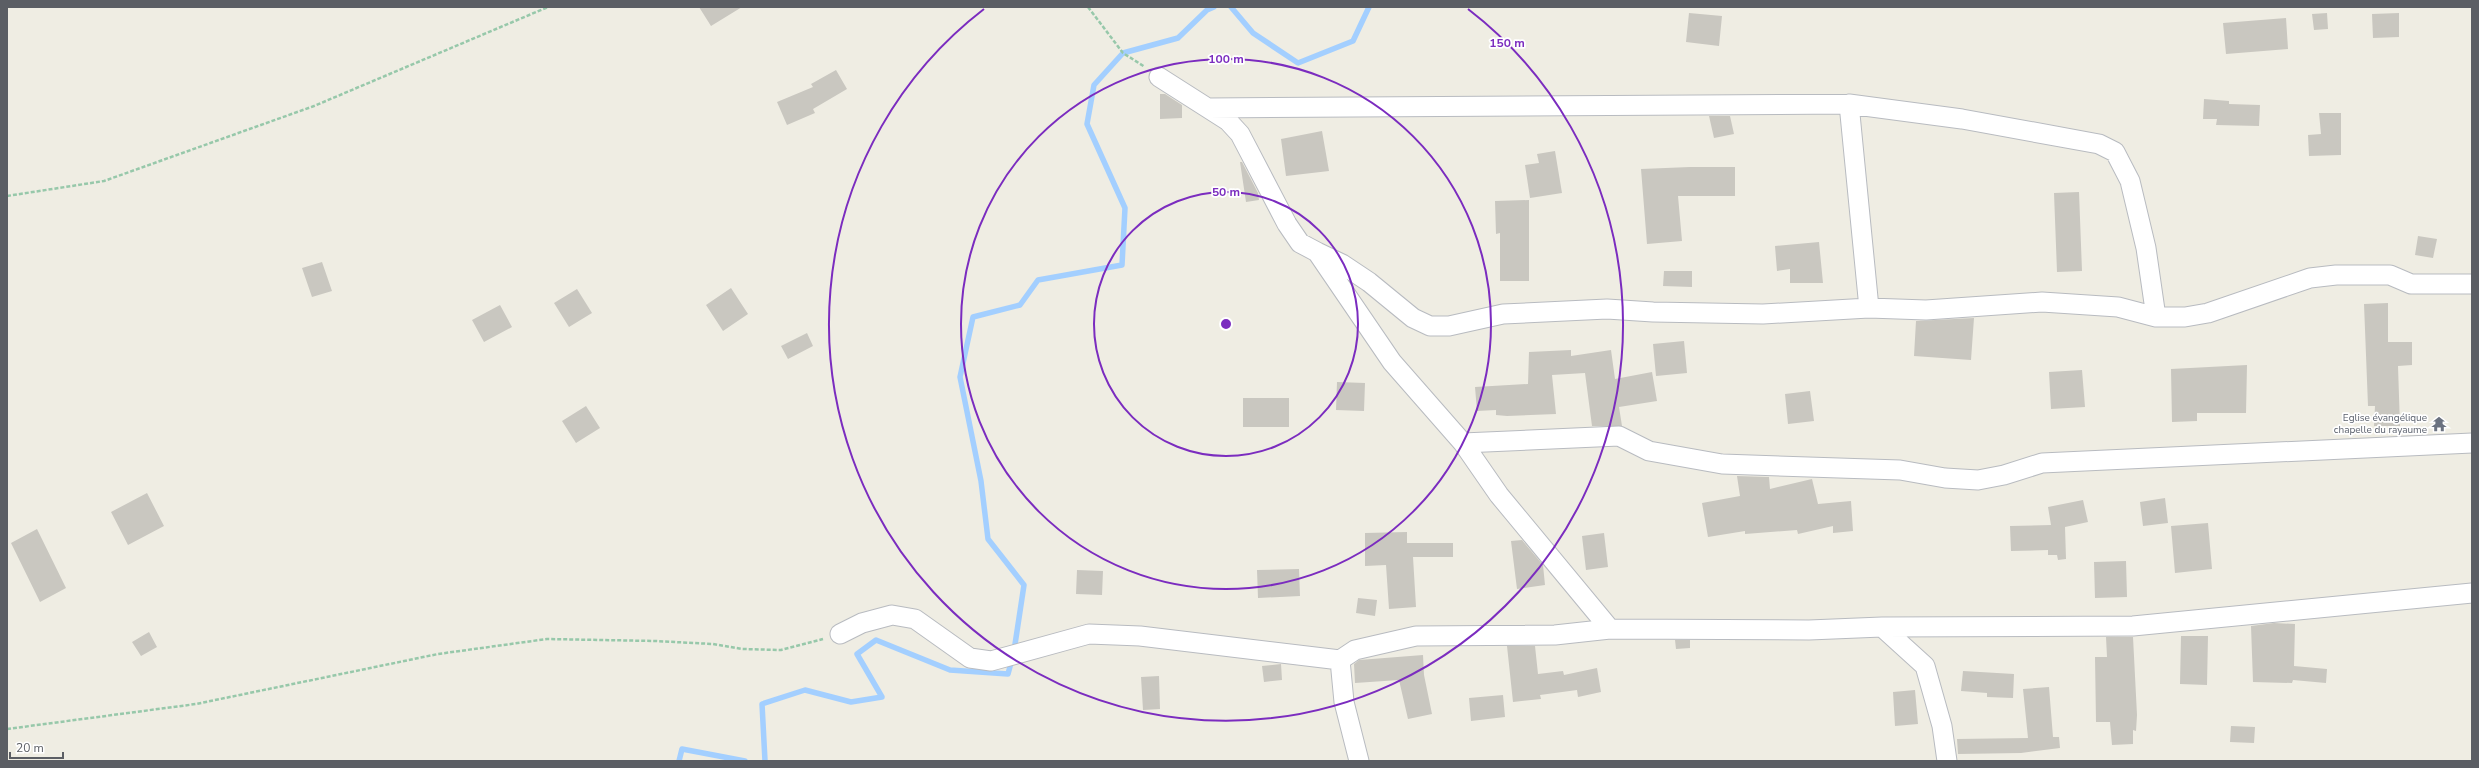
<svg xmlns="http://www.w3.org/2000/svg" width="2479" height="768" viewBox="0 0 2479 768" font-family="'Nunito Sans',sans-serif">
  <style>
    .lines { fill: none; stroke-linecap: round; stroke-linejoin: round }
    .stream { stroke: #a3cfff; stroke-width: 5.5 }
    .building { fill: #c9c7c0 }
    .minor-casing { stroke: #b8bbc0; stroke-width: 21 }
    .path { stroke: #97c8aa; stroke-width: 2.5; stroke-dasharray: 4 2; stroke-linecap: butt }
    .minor { stroke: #fff; stroke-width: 19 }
    .ring { fill: none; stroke: #7b2cbf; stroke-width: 2 }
    .labels { text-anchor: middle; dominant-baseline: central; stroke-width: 3.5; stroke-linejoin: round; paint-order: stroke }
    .worship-label { font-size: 10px; fill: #5b616d; stroke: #fff; text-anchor: end }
    .centre { fill: #7b2cbf; stroke: #fff; stroke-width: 2 }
    .ring-label { font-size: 12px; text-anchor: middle; font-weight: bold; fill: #7b2cbf; stroke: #fff; stroke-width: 3.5; stroke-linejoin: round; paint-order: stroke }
  </style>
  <rect width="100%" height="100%" fill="#efede3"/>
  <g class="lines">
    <path class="stream" d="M1231,7L1253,33L1298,63L1353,41L1369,7
      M1014,651L1024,585L988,539L981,481L960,377L973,317L1020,305L1038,280L1122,265L1125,208L1087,124L1094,85L1123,53L1178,38L1207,10L1214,7
      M679,761L682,749L745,761
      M765,761L762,704L805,690L851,702L882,697L857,654L876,640L950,670L1008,674L1012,659"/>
  </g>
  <path class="building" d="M699,7H742L711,26Z
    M1689,13L1722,16L1719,46L1686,42Z
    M2327,13L2328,29L2314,30L2312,14Z
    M2399,13V37L2373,38L2372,14Z
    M2286,18L2288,49L2226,54L2223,23Z
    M836,70L847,89L813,109L815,113L787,125L777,102L813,87L811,84Z
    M1160,94H1165L1182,105V118L1160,119Z
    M2204,99L2229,101V104L2260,105L2259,126L2216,125L2217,119H2203Z
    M2319,113H2341V155L2309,156L2308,135L2321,134Z
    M1709,116H1730L1734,134L1714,138Z
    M1322,131L1329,171L1286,176L1281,139Z
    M1555,151L1562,193L1530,198L1525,165L1539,163L1537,154Z
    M1240,162H1242L1258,193L1259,200L1246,202Z
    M1690,167H1735V196H1678L1682,241L1647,244L1641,169Z
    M2079,192L2082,271L2057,272L2054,193Z
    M1529,200V281H1500V233L1496,234L1495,201Z
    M2418,236L2437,239L2433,258L2415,255Z
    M1819,242L1823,283H1790V269L1777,271L1775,246Z
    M322,262L332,291L312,297L302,268Z
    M1664,271H1692V287L1663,286Z
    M731,288L748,314L723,331L706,305Z
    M577,289L592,313L569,327L554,303Z
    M2388,303V342H2412V365L2398,366L2400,426H2374L2375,406H2368L2364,304Z
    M500,305L512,327L484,342L472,320Z
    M1974,318L1971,360L1914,356L1916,321Z
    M807,333L813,346L788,359L781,346Z
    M1684,341L1687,373L1656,376L1653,344Z
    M1571,350V356L1611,350L1615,379L1652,372L1657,401L1619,407L1622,426H1592L1585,373L1552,375L1556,414L1507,416L1496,415V410L1477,411L1475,387L1528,384L1529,352Z
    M2247,365L2246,413H2197V421L2172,422L2171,369Z
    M2082,370L2085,407L2051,409L2049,372Z
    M1337,382L1365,383L1364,411L1336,410Z
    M1810,391L1814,421L1788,424L1785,394Z
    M1243,398H1289V427H1243Z
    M586,406L600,428L576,443L562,421Z
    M1737,476L1769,477L1770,489L1812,479L1818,504L1851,501L1853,531L1833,533V526L1798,534L1797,530L1745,534V531L1708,537L1702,503L1740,496Z
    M147,493L164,526L128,545L111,512Z
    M2165,498L2168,523L2143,526L2140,502Z
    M2083,500L2088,522L2065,527L2066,559L2058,560L2057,555H2048V550L2011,551L2010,526L2051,525L2048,507Z
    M2208,523L2212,569L2175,573L2171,526Z
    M37,529L66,588L40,602L11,543Z
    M1407,532V543H1453V557H1413L1416,607L1389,609L1386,565L1365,566V533Z
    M1604,533L1608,567L1586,570L1582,536Z
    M1522,540L1543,565L1545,585L1517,589L1511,541Z
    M2126,561L2127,597L2095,598L2094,562Z
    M1299,569L1300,596L1258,598L1257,570Z
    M1077,570L1103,571L1102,595L1076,594Z
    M1358,598L1377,600L1375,616L1356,613Z
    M2274,623L2295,624L2294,666L2327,669L2326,683L2293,680L2292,683L2253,682L2251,626Z
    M149,632L157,647L141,656L132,642Z
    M2181,636H2208L2207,685L2180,684Z
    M2106,637H2133L2137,715L2136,731L2133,730V744L2112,745L2110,722H2096L2095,657H2107Z
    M1675,640H1690V648L1676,649Z
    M1507,646H1535L1538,674L1563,671L1564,675L1597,668L1601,692L1578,697L1577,690L1540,695L1541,699L1513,702Z
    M1423,655L1424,675L1432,714L1408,719L1399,680L1355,683L1354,664L1359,660Z
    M1281,664L1282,680L1264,682L1262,666Z
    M1963,671L2014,674L2013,698L1987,697V693L1961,691Z
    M1159,676L1160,709L1143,710L1141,677Z
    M2049,687L2053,737H2059L2060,748L2021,753L1958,754L1957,739L2028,738L2023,689Z
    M1915,690L1918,724L1895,726L1893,692Z
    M1503,695L1505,717L1471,721L1469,698Z
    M2231,726L2255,727L2254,743L2230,742Z"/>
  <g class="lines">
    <g class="minor-casing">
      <path id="minor" d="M1159,77L1228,121L1240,134L1287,224L1300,243L1317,252L1392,362L1463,443L1499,495L1610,629
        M1849,104L1869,308
        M1209,108L1849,104L1962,119L2099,144L2115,152L2130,181L2146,248L2156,317
        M1317,252L1342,264L1369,282L1413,318L1430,326H1449L1503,314L1607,309L1653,312L1763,314L1869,308L1926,310L2042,302L2118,307L2156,317H2185L2208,313L2310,278L2336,275H2390L2411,284H2472
        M1463,443L1619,436L1649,451L1722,464L1900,470L1945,478L1978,480L2004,475L2042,463L2472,443
        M1882,627L2133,626L2472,593
        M840,634L862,623L892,615L915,619L970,658L991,661L1089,634L1140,636L1340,660L1355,650L1416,636L1555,635L1610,629L1809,630L1882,627L1925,666L1942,726L1947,761
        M1340,660L1344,702L1359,761"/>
    </g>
    <path class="path" d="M1088,7L1123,53L1145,67
      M7,196L104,181L314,106L548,7
      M7,729L196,704L438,654L547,639L655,641L713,644L742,649L781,650L823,639"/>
    <use href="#minor" class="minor"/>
  </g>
  <g class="ring">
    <circle cx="1226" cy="324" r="132"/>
    <circle cx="1226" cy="324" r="265"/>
    <path d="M1468 9A397 397 0 1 1 984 9"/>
  </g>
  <defs>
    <g id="temple-bare" transform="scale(1.2)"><path d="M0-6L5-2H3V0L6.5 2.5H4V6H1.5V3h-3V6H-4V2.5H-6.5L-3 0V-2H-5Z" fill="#6b7280" stroke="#fff" stroke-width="2.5" paint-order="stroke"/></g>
  </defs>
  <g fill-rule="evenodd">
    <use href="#temple-bare" x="2439" y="424"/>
  </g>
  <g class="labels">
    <g class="worship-label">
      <text x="2427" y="418">Eglise évangélique<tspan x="2427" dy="12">chapelle du rayaume</tspan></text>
    </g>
  </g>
  <circle cx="1226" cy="324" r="6" class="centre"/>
  <g class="ring-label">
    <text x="1507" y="47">150 m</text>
    <text x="1226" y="63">100 m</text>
    <text x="1226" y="196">50 m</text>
  </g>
  <rect width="2479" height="768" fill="none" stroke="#5b5e64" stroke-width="16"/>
  <path d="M10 752v6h53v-6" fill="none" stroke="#5b5e64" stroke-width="2"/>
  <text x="16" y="752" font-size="12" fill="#5b5e64" stroke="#ffffff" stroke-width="3" paint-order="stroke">20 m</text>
</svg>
